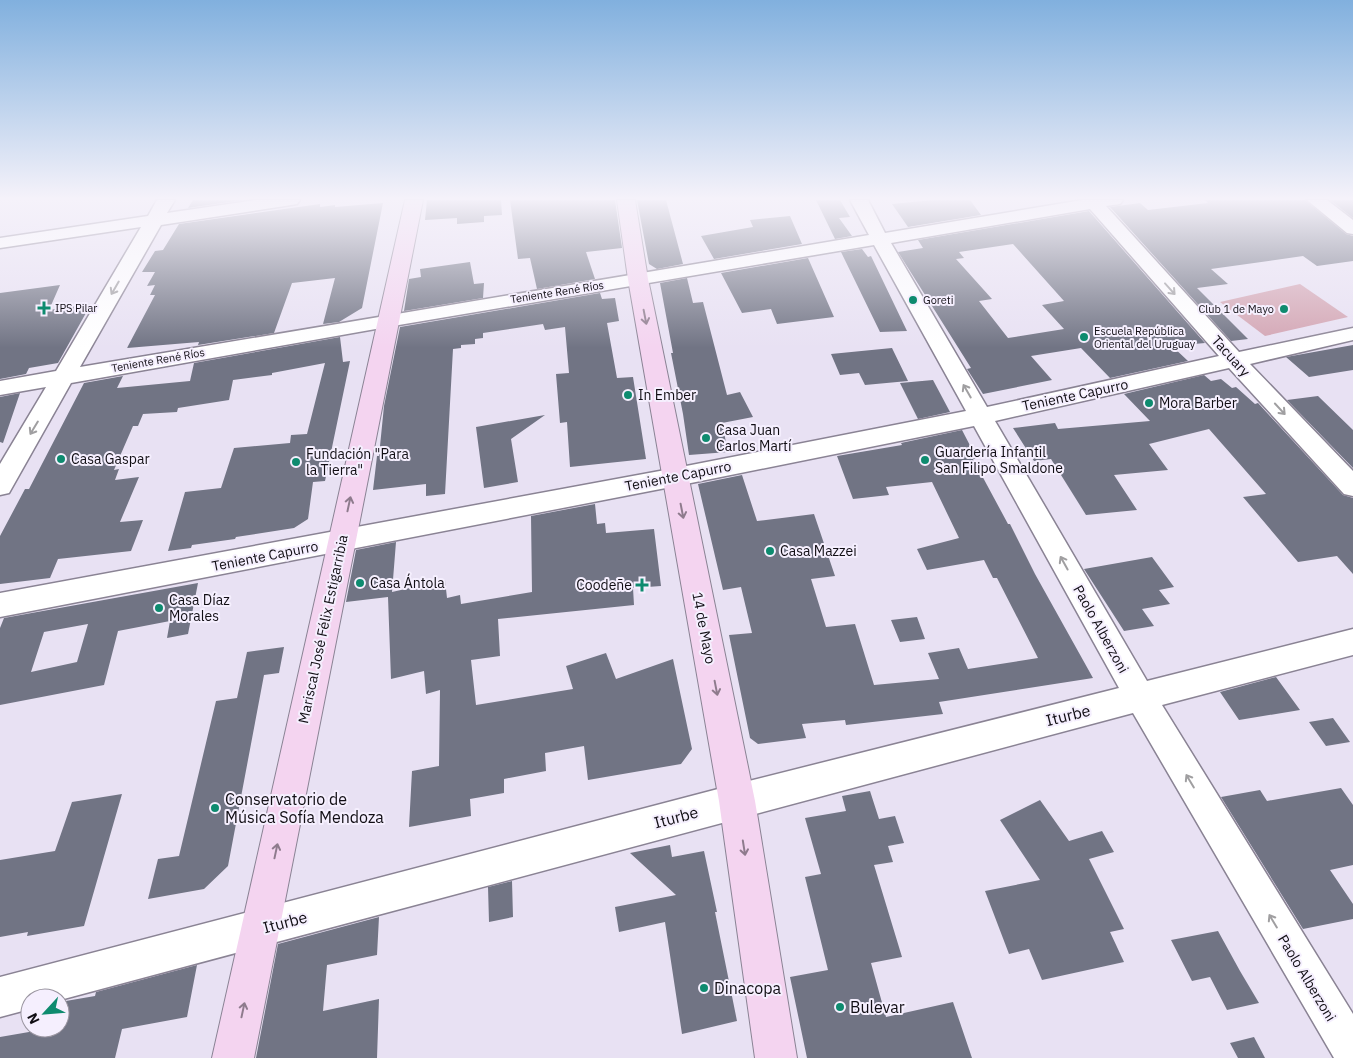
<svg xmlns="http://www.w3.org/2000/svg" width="1353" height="1058" viewBox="0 0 1353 1058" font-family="'IBM Plex Sans',sans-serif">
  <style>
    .green { fill: #d3a5b3 }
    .building { fill: #717484; fill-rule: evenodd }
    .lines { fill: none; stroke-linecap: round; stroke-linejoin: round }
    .street-casing { stroke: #8a8394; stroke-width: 3 }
    .secondary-casing { stroke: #8a8394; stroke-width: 2 }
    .street { fill: #fff; fill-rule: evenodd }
    .secondary { fill: #f4d4f0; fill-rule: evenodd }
    .oneway { stroke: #a09fa1 }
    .oneway2 { stroke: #8e7b8d }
    .poi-dot { fill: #0e8b6f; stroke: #f5effe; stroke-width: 2 }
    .labels { text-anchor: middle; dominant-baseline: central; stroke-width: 4; stroke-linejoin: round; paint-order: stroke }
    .far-street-label { font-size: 11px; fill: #110e14; stroke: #f5effe }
    .far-poi-label { font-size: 11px; fill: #110e14; stroke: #f5effe; text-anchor: start }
    .street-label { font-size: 14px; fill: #110e14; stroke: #f5effe }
    .poi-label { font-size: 14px; fill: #110e14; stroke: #f5effe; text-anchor: start }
    .near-street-label { font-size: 16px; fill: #110e14; stroke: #f5effe }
    .near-poi-label { font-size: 16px; fill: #110e14; stroke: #f5effe; text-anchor: start }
  </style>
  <rect width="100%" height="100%" fill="#e8e1f3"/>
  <path class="green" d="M1300,284L1348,317L1265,336L1220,302Z"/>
  <path class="building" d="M193,200H243L188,208Z
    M427,200H501L502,215L484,216V222L457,224V218L425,220Z
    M510,200H615L622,248L586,252L595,279L537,289L530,258L518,259Z
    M637,200H666L683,264L657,269L649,264Z
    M816,200H840L850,217L839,218L852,236L835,239Z
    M933,200H970L981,215L908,227L892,204Z
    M1205,200H1305L1346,234L1353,236V261L1317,266L1303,256L1211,269L1228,284L1197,288L1248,339L1231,341L1110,207L1140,203L1148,210L1208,203Z
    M1330,200H1353V218Z
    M383,203L362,308L339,322L323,324L335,278L292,283L274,333L198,345L199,342L127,348L155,295H150L155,285L147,286L155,272H142L155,251L163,250L179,224L320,204V207L335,205V207Z
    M1089,211L1205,343L1172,346L1188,361L1110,378L1081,348L1031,356L1052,380L983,394L967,369L971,368L898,252L923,248L918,240ZM1013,244L1064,301L1042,305L1064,329L1008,338L979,301L992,299L956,259L964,258L959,252Z
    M790,216L802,244L714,259L701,236L753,227L750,220Z
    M862,249L868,257L871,256L907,331L880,332L841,252Z
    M808,258L834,317L777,324L771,309L742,313L721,273Z
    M470,262L474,284L484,283L483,298L404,311L409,279L421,277L420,269Z
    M687,278L693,303L703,302L727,395L740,392L753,417L722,423L728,452L689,455L683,414L671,353H673L660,283Z
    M60,285L49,310L91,304L58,363L29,368L26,374L0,379V293Z
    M600,293L602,299L615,298L619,321L607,323L617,378L633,377L646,459L570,467L567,422L560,423L556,374L569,373L565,327L545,330L543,324L483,333V338L475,339V344L461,345V348L453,349L445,494L426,496V484L373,490L377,456H379L384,406L400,327Z
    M340,337L343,362L350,361L325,481L313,482L308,519L294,528L236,537L235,539L192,545L191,548L168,551L185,492L221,488L234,448L290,443L291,435L307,434L325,363L272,373V375L233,380L229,400L178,408L177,412L143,414L138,426H133L114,470L119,469L115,480L139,477L120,522L143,520L131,551L58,559L50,578L0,584V536L25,489H29L84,383L123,376L117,388L190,381L194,363Z
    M1353,345V370L1309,377L1286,357Z
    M892,348L908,381L865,385L859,373L840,375L831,354Z
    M1204,375L1211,381L1221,379L1232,388L1236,387L1255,404L1258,403L1343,495L1353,498V574L1337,556L1298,562L1243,497L1266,494L1209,429L1149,444L1168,470L1114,475L1137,510L1086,515L1051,459L1034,461L1013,428L1055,423L1058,429L1150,421L1124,394Z
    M933,380L950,412L918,419L900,383Z
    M20,393L3,443L0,442V397Z
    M1318,396L1353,430V468L1287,400Z
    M545,415L511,439L518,482L484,488L476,427Z
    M962,430L977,459H973L1008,524H1010L1035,574L1093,678L939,702L943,714L846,725L845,720L802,724L806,738L758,744L750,738L729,635L752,633L741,587L723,590L698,484L742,475L757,521L814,514L835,576L811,579L826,627L855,624L874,685L939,679L928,653L959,648L968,669L1038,658L997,578H993L984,560L927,570L917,549L959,538L932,482L886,487L889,495L853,499L837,456L902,445L901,443Z
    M595,504L597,524L605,523L606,533L654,529L661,586L633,588L634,605L498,619L500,656L471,660L476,705L573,689L566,666L606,653L616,679L673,659L692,749L681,764L588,780L584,746L545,753L546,771L504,779V793L470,799L471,816L409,827L412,771L439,766L440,690L426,694L424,671L391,679L388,597L346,602L356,550L396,542L392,592L445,580L447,598L460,595L461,604L532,592L531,516Z
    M1152,557L1174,587L1159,590L1170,604L1142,609L1154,626L1124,631L1084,569Z
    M198,583L188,634L167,638L170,621L118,631L104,685L0,705V628L4,618ZM88,624L77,662L31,672L44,632Z
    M917,617L925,639L900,642L891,620Z
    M284,647L279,673L264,675L228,866L204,889L148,899L158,859L179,856L216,701L237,698L247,652Z
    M1276,677L1300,710L1239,720L1220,692Z
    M1333,718L1350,742L1326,746L1309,722Z
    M1341,788L1353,805V865L1330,870L1353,904V919L1303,929L1221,797L1260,790L1267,801Z
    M870,791L879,819L895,816L904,843L888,846L893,862L874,865L902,957L871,963L886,1017L953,1002L972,1058H807L790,977L828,970L805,877L821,874L805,818L846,811L842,796Z
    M122,794L84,926L27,936L28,932L0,937V860L55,851L72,802Z
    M1040,800L1069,841L1102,831L1114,852L1089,859L1124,929L1110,932L1124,962L1042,980L1029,949L1009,954L985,891L1040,880L1000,820Z
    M670,845L672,857L704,851L717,912H715L737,1021L682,1034L665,922L619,932L615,907L676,895L630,853Z
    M512,881L513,917L489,922L488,887Z
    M379,917L377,955L327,965L323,1011L379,999L377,1058H256L278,944Z
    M1218,931L1240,971L1259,1003L1227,1010L1210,977L1192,981L1171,940Z
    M197,965L187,1017L122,1029L115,1058H0V1037L29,1032L31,1028H60V1002L95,996L96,992Z
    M1254,1037L1265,1058H1238L1230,1043Z"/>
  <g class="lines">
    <g class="street-casing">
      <path id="street" d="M157,200H175L167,213L256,200H300L297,204L291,205L161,225L80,367L869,235L850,200H868L885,233L1082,200H1123L1120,204L1106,206L1239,352L1353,328V340L1250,364L1353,471V496L1344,494L1229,368L995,421L1147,681L1353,629V655L1162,705L1353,1014V1058H1334L1133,713L60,1000V998H30V1009L0,1017V977L737,784L1119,688L974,426L676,486L0,617V593L676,468L966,411L874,245L387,327L71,383L9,493L0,495V464L46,387L0,395V381L56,371L141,227L0,248V238L148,216ZM1090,209L1219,356L987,407L891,243Z
        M1307,200H1327L1353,220V234L1347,233Z"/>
    </g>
    <g class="secondary-casing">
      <path id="secondary" d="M405,200H423L254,1058H212Z
        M617,200H635L648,279L755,801L797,1058H755L719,801L628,279Z"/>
    </g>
    <use href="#street" class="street"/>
    <use href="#secondary" class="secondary"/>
  </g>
  <defs><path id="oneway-shaft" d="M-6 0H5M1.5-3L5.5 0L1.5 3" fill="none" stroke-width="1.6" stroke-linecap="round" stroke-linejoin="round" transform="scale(1.25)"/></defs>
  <g class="oneway">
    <use href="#oneway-shaft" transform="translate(115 288) rotate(120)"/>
    <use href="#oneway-shaft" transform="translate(1170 289) rotate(48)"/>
    <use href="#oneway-shaft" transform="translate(967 391) rotate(-120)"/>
    <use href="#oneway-shaft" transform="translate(1280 409) rotate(47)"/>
    <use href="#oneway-shaft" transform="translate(34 428) rotate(121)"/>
    <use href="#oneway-shaft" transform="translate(1064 563) rotate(-119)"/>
    <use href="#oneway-shaft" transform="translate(1190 781) rotate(-121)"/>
    <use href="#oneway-shaft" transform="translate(1273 921) rotate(-121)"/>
  </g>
  <g class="oneway2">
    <use href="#oneway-shaft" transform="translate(645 317) rotate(79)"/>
    <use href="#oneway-shaft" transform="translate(349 504) rotate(-78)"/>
    <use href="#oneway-shaft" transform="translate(682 511) rotate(79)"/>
    <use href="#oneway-shaft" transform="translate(716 688) rotate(79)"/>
    <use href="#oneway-shaft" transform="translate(744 848) rotate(81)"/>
    <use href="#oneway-shaft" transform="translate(276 851) rotate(-78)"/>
    <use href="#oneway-shaft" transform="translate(243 1010) rotate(-78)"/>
  </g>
  <linearGradient id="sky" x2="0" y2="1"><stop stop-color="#81b0de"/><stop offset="0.57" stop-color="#f5f2fa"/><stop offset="1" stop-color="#f5f2fa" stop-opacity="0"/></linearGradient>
  <rect width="1353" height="348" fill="url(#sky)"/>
  <g class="poi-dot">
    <circle cx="913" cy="300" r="5"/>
    <path d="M41.5 300.5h5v5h5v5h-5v5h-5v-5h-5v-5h5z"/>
    <circle cx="1284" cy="309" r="5"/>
    <circle cx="1084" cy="337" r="5"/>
    <circle cx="628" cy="395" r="5"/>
    <circle cx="1149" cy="403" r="5"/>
    <circle cx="706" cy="438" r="5"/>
    <circle cx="61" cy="459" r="5"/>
    <circle cx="925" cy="460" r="5"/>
    <circle cx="296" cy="462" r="5"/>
    <circle cx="770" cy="551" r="5"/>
    <circle cx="360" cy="583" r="5"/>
    <path d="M639.5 577.5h5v5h5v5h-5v5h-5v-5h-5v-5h5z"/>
    <circle cx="159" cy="608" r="5"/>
    <circle cx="215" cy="808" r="5"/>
    <circle cx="704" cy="988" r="5"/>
    <circle cx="840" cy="1007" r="5"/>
  </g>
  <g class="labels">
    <g class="far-street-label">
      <text transform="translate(557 292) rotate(-9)">Teniente René Ríos</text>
      <text transform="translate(158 360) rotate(-10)">Teniente René Ríos</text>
    </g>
    <g class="far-poi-label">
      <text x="923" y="300">Goreti</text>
      <text x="55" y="308">IPS Pilar</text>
      <text x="1274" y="309" text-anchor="end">Club 1 de Mayo</text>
      <text x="1094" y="331">Escuela República<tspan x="1094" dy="13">Oriental del Uruguay</tspan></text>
    </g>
    <g class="street-label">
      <text transform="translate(1231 356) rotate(48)">Tacuary</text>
      <text transform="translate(1075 395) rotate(-12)">Teniente Capurro</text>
      <text transform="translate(678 476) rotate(-11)">Teniente Capurro</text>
      <text transform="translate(265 556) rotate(-11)">Teniente Capurro</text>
      <text transform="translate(704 628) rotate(79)">14 de Mayo</text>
      <text transform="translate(323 629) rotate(-78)">Mariscal José Félix Estigarribia</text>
      <text transform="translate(1101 629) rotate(61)">Paolo Alberzoni</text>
      <text transform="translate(1307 978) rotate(59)">Paolo Alberzoni</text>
    </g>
    <g class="poi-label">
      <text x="638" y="395">In Ember</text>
      <text x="1159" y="403">Mora Barber</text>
      <text x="716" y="430">Casa Juan<tspan x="716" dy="16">Carlos Martí</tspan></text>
      <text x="935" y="452">Guardería Infantil<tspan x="935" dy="16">San Filipo Smaldone</tspan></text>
      <text x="306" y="454">Fundación "Para<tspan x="306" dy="16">la Tierra"</tspan></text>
      <text x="71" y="459">Casa Gaspar</text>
      <text x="780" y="551">Casa Mazzei</text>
      <text x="370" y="583">Casa Ántola</text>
      <text x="632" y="585" text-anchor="end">Coodeñe</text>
      <text x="169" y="600">Casa Díaz<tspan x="169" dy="16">Morales</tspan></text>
    </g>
    <g class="near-street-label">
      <text transform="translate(1068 715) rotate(-14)">Iturbe</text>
      <text transform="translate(676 817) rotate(-15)">Iturbe</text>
      <text transform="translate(285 922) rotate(-15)">Iturbe</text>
    </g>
    <g class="near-poi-label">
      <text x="225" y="799">Conservatorio de<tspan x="225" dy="18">Música Sofía Mendoza</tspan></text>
      <text x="714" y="988">Dinacopa</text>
      <text x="850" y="1007">Bulevar</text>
    </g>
  </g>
  <g transform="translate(45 1013) rotate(244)"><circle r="24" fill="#f5effe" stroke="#9a95a0"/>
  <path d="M0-4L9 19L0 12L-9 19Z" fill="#0e8b6f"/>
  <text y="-8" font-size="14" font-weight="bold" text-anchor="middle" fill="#110e14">N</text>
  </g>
</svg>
